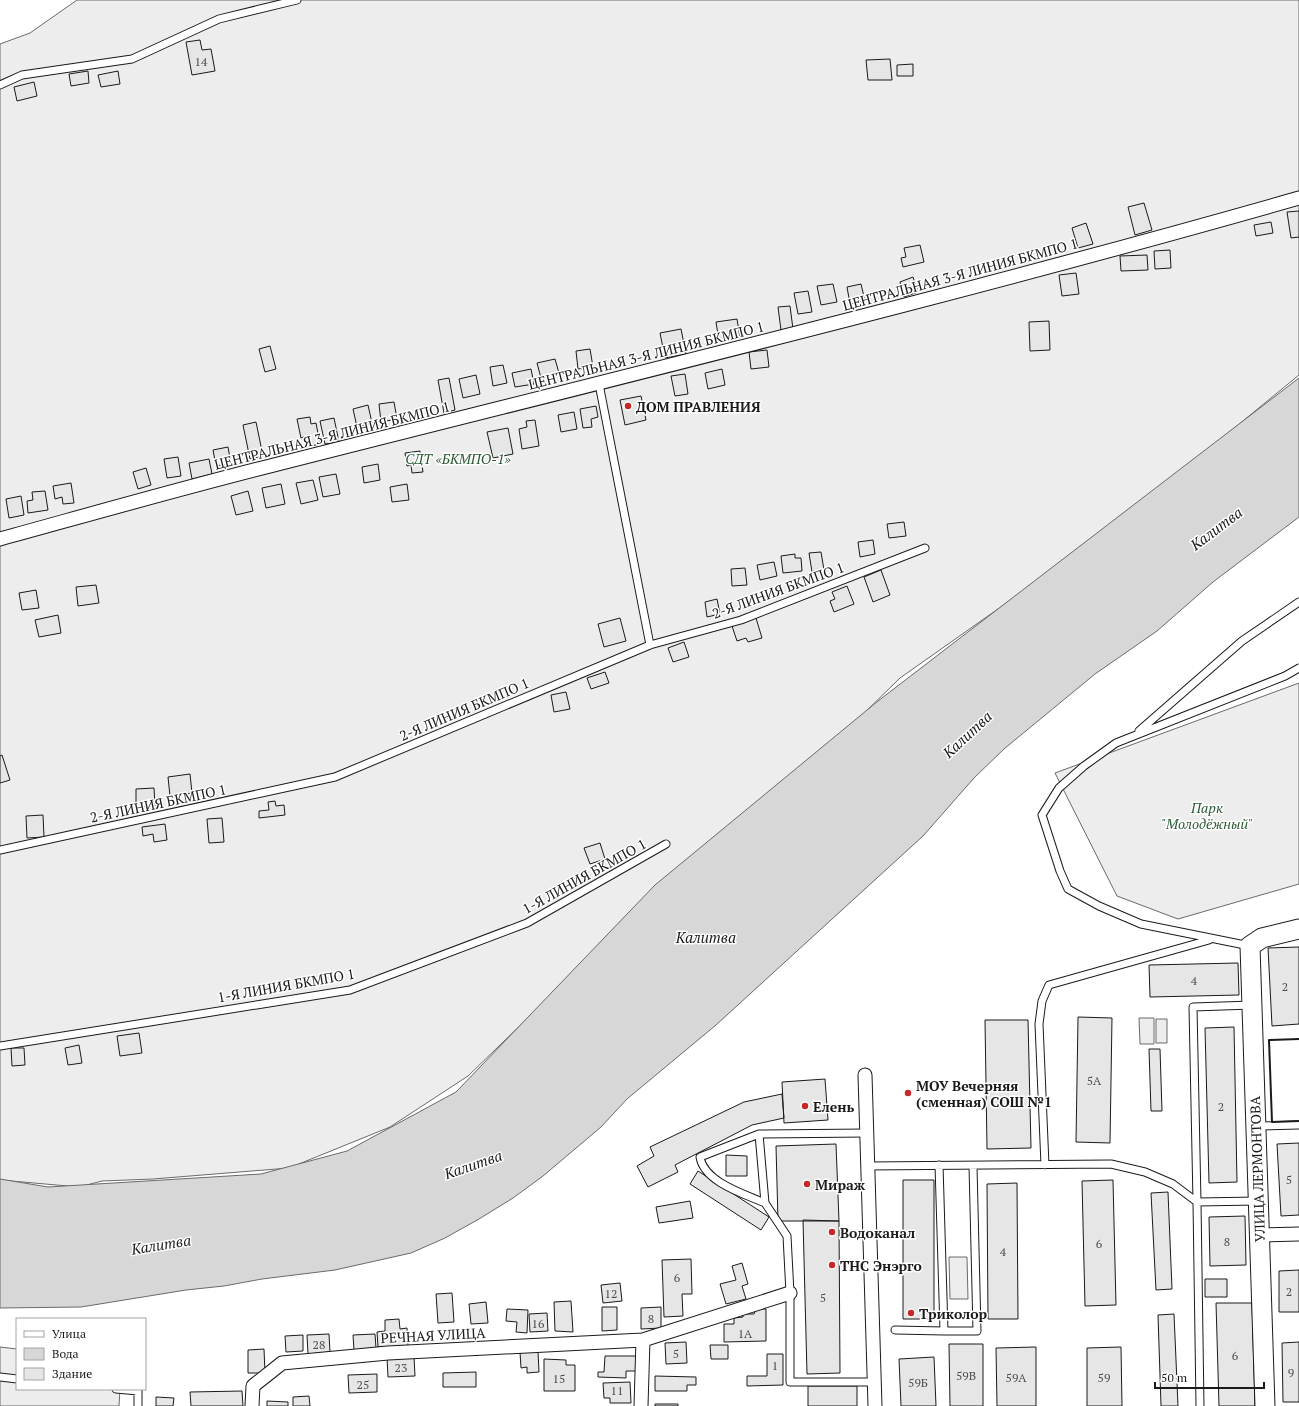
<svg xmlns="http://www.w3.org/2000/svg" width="1299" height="1406" viewBox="0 0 1299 1406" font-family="'PT Serif',serif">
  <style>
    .built { fill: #ededed; stroke: #6a6a6a }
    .water { fill: #d7d7d7; stroke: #6a6a6a }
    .building { fill: #e6e6e6; stroke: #1a1a1a }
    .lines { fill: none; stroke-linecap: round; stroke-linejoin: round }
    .lane-casing { stroke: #1a1a1a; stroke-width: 9 }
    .street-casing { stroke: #1a1a1a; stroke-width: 15 }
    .secondary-casing { stroke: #1a1a1a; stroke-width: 21 }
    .lane { stroke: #fff; stroke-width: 7 }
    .street { stroke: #fff; stroke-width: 13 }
    .secondary { stroke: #fff; stroke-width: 19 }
    .wall { stroke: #1a1a1a; stroke-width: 2 }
    .poi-dot { fill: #c62828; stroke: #fff; stroke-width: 1.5 }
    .labels { text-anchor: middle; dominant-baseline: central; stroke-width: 3; stroke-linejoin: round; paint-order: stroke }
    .number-label { font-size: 12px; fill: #4d4d4d }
    .street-label { font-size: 14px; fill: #1a1a1a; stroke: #fff }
    .poi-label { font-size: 14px; font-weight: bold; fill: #1a1a1a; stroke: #fff; text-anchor: start }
    .park-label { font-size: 14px; font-style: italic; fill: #2b5a34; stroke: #fff }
    .water-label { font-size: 15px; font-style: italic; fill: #1a1a1a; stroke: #fff }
  </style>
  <rect width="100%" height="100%" fill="#fff"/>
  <path class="built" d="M77,0H1299V375L1110,530L900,678L807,769L528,1018L468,1076L390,1127L289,1168L153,1179L102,1181L79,1187L0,1180V44L30,33Z
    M1299,683V884L1178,919L1117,896L1055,773Z
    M1139,1018H1154V1044H1140Z
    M1156,1019H1167V1043H1156Z
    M949,1257H967L968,1299H950Z
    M0,1347L17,1349V1389H120L119,1406H0Z"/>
  <path class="water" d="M1299,378V517L1213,582L1157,631L1095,674L1004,749L974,778L923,836L716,1025L627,1099L601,1127L543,1176L513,1198L479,1219L445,1238L411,1253L335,1270L262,1279L224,1286L186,1290L81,1307L0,1308V1179L48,1187L261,1174L347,1151L456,1092L655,885L878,701Z"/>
  <path class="building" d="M200,40L202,50L211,49L215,71L192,75L186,42Z
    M890,59L892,80H868L866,60Z
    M913,64V76H897V65Z
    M88,71L89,83L71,86L69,74Z
    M118,71L120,84L101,87L98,75Z
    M34,82L37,96L17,101L14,87Z
    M1144,203L1152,230L1135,235L1128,207Z
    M1299,211V237L1291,238L1287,212Z
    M1271,222L1273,233L1256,236L1254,225Z
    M1086,223L1093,244L1078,248L1072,228Z
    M920,245L924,262L903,267L901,258L906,257L904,248Z
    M1170,250L1171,268L1155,269L1154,251Z
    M1147,255L1148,270L1121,271L1120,256Z
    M1076,273L1079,294L1062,296L1059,275Z
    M913,277L918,292L904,297L900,282Z
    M833,284L837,302L821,305L817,286Z
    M861,284L865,301L850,304L847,287Z
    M808,291L812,312L798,314L794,293Z
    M790,306L793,329L781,330L778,307Z
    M737,319L740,338L719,341L716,322Z
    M1049,321L1050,350L1030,351L1029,322Z
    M681,329L686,354L665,358L660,333Z
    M270,346L276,369L265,372L259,349Z
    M590,349L593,367L578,369L576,351Z
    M767,350L769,367L751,369L749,352Z
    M555,359L559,373L541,378L537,363Z
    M503,365L507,383L493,386L490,367Z
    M531,369L534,384L515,387L512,373Z
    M722,369L725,385L708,389L705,373Z
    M685,374L688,394L675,396L671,376Z
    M476,375L480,394L463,398L459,379Z
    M449,378L455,410L444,413L438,380Z
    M641,396L646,420L625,425L620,400Z
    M394,402L397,419L381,422L379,404Z
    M368,405L372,423L357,427L353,409Z
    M596,406L598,417L591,419L592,427L583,428L580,409Z
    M574,412L577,429L561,432L558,415Z
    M310,417L311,424L316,423L320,444L306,447L304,437L301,438L297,419Z
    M334,418L339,442L325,444L320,421Z
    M535,420L539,446L522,449L519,429L527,427L526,421Z
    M256,422L263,456L250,459L243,425Z
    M508,428L513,454L493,458L487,432Z
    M228,447L231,464L216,466L213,450Z
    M420,451L423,472L412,473L411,465L407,466L405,453Z
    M178,457L181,476L167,478L164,459Z
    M209,459L212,474L192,479L189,463Z
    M378,464L380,480L364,483L362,467Z
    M146,468L151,485L138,489L133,472Z
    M336,474L340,494L323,497L319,477Z
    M313,480L318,500L301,504L296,483Z
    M71,483L74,503L63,504L62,497L55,499L53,486Z
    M281,484L285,504L266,508L262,488Z
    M407,484L409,500L392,502L390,487Z
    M45,491L48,510L28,513L27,501L33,500L32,492Z
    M248,491L253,511L236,515L231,496Z
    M21,496L24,515L9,518L6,499Z
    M904,522L906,536L889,538L887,524Z
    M873,540L875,554L860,557L858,542Z
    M821,552L824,570L812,572L809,553Z
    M795,554V558H801L802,571L783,573L781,556Z
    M774,562L777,576L760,580L757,565Z
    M745,568L747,585L732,586L731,569Z
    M881,570L890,595L873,602L864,577Z
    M96,585L99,603L78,606L76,587Z
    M847,586L854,604L834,612L830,601L835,599L832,592Z
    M36,590L39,608L22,610L19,593Z
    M717,599L720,614L707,617L705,602Z
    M58,615L61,633L39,637L35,620Z
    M620,618L626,641L604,647L598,624Z
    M756,618L762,638L748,642L746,638L737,641L732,626Z
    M684,642L689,657L673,662L668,648Z
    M605,672L609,683L591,689L587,678Z
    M566,692L570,709L554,712L551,695Z
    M2,755L10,780L0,783V756Z
    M190,774L192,793L170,796L168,777Z
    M154,788L155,806L136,807V789Z
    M275,801L276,806L284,805L285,815L259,818V811L269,810L268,802Z
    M43,815L44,837L27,838L26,816Z
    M222,818L224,842L209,843L207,819Z
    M165,824L167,840L154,842L153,834L143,836L142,827Z
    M600,843L605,859L590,864L584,848Z
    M1299,947V1024L1272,1026L1268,948Z
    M1238,963L1239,995L1150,997L1149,965Z
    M1078,1017L1112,1018L1110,1143L1076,1142Z
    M985,1020H1028L1031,1148L987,1149Z
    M1234,1027L1237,1182L1209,1183L1205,1028Z
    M139,1033L142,1053L120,1056L117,1036Z
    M79,1045L82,1063L68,1065L65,1048Z
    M11,1048H24L25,1065L12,1066Z
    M1149,1049H1160L1162,1111H1151Z
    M825,1079L828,1120L784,1123L782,1082Z
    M782,1094L784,1118L752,1125L675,1165L678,1172L648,1187L637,1166L654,1156L650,1147L744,1102Z
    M1299,1143V1215L1281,1216L1277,1144Z
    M836,1144L839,1221H778L776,1146Z
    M726,1155L747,1156V1176H726Z
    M698,1171L769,1217L761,1230L690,1184Z
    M903,1180H934V1319H903Z
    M1113,1180L1116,1305L1085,1306L1082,1181Z
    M1017,1183L1018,1319H988L987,1184Z
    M1168,1192L1172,1289L1156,1290L1151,1193Z
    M690,1201L693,1218L659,1223L656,1207Z
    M1245,1216L1246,1265L1210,1266L1209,1217Z
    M803,1220L839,1221L840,1373L807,1374Z
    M691,1259L692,1294H682L683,1316L664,1317L662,1260Z
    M742,1263L748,1284L742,1286L746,1299L726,1304L720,1284L736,1280L732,1266Z
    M1299,1270V1312H1279V1271Z
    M1205,1279H1227V1297H1205Z
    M620,1283L622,1301L603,1303L601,1285Z
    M452,1293L454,1322L438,1323L436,1294Z
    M571,1301L573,1332L555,1331L554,1302Z
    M486,1302L488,1323L471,1324L469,1304Z
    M1216,1303H1252L1255,1406H1219Z
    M602,1307H617V1330L602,1331Z
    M661,1307V1328L641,1329V1308Z
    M507,1309L528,1310L527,1333L516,1332L517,1322L506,1321Z
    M756,1309H766V1341L724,1342V1324H734V1318L743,1317V1314H754Z
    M547,1313L548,1331L530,1332L529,1314Z
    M1174,1314L1178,1406H1161L1158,1315Z
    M399,1319L400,1329L407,1328L408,1346L378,1347L377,1332L385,1331V1320Z
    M329,1334L330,1352L308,1354L307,1335Z
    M375,1334L376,1348L354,1350L353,1335Z
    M303,1335V1351L286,1352L285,1336Z
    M686,1342L687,1363L666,1364L665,1343Z
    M1299,1342V1402H1283L1282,1343Z
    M949,1344H983V1406H950Z
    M710,1345H728V1359H711Z
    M1036,1347V1406H997L996,1348Z
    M1121,1347L1122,1406H1087V1348Z
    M264,1349L265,1373H248V1350Z
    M538,1351L539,1372L527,1373V1367L521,1368L520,1352Z
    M767,1354H783V1385L747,1386V1376H767Z
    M605,1356H636V1371H626V1378L598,1377V1372H604Z
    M414,1357L415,1376L388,1377L387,1358Z
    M934,1357L936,1406H901L899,1359Z
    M544,1359L566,1360V1365H575V1391H544Z
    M476,1372V1387H443V1373Z
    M377,1374V1392L349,1393L348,1375Z
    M655,1376L696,1377V1385H687V1391H655Z
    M630,1382L631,1403H610V1398H604L603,1383Z
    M808,1386H857V1406H808Z
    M242,1391L243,1406H191L190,1392Z
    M309,1396L310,1406H293V1397Z
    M156,1397L174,1398L173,1406H156Z
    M267,1401L288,1402V1406H267Z
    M655,1404H678V1406H655Z"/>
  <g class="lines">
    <g class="lane-casing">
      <path id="lane" d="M0,85L22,75L132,59L219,19L297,0
        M599,384L650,645
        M1139,731L1242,641L1299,602
        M0,850L335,777L650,645L741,620L925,548
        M1250,946L1141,924L1099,906L1068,889L1060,871L1042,815L1059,788L1084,766L1116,743L1285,676L1299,668
        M1252,1005L1193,1007L1197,1202L1258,1201
        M0,1046L350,990L527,923L666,844
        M1256,1126L1299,1125
        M759,1134L765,1203C744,1194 704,1182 700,1157L759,1134L867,1133
        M939,1165L944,1331H977L973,1166
        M1045,1165L1039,1024L1042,1001L1049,985L1209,940
        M868,1166L1111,1164L1145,1172L1173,1184L1197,1202L1200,1406
        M765,1203L787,1236L790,1293V1382H874
        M895,1330L944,1331
        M0,1377L17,1379
        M116,1389L138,1391V1406"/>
    </g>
    <g class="street-casing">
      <path id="street" d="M0,539C91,514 182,488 274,465C616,378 959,295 1299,198
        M865,1075L875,1406
        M1259,1235L1299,1234
        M252,1406L253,1386L282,1363L388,1353L643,1340L790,1293
        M641,1406L643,1340"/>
    </g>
    <g class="secondary-casing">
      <path id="secondary" d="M1265,1406L1250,946L1262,938L1299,929"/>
    </g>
    <use href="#lane" class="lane"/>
    <use href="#street" class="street"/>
    <use href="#secondary" class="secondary"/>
    <path class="wall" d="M1299,1039L1269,1040L1272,1122L1299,1121"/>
  </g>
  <g class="poi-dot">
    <circle cx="628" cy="406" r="4"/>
    <circle cx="908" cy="1093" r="4"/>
    <circle cx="805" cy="1106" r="4"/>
    <circle cx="807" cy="1184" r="4"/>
    <circle cx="832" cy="1232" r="4"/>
    <circle cx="832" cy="1265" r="4"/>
    <circle cx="911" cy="1313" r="4"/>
  </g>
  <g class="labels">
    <g class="number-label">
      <text x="201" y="61">14</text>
      <text x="1194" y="980">4</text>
      <text x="1285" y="986">2</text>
      <text x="1094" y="1080">5А</text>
      <text x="1221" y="1106">2</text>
      <text x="1289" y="1179">5</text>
      <text x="1227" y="1241">8</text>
      <text x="1099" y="1243">6</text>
      <text x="1003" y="1251">4</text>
      <text x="677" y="1277">6</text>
      <text x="1289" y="1291">2</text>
      <text x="611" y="1293">12</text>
      <text x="823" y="1297">5</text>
      <text x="651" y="1318">8</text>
      <text x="538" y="1323">16</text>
      <text x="745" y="1333">1А</text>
      <text x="319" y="1344">28</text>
      <text x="676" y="1353">5</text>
      <text x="1235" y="1355">6</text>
      <text x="775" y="1365">1</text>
      <text x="401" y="1367">23</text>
      <text x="1291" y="1372">9</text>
      <text x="966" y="1375">59В</text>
      <text x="1016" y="1377">59А</text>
      <text x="1104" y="1377">59</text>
      <text x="559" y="1378">15</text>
      <text x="918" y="1382">59Б</text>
      <text x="363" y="1384">25</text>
      <text x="617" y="1390">11</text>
    </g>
    <g class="street-label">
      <text transform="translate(960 274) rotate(-15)">ЦЕНТРАЛЬНАЯ 3-Я ЛИНИЯ БКМПО 1</text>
      <text transform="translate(646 355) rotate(-14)">ЦЕНТРАЛЬНАЯ 3-Я ЛИНИЯ БКМПО 1</text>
      <text transform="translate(332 435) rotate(-14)">ЦЕНТРАЛЬНАЯ 3-Я ЛИНИЯ БКМПО 1</text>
      <text transform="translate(778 590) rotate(-20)">2-Я ЛИНИЯ БКМПО 1</text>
      <text transform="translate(464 709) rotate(-23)">2-Я ЛИНИЯ БКМПО 1</text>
      <text transform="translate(158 803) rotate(-12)">2-Я ЛИНИЯ БКМПО 1</text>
      <text transform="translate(584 876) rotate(-29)">1-Я ЛИНИЯ БКМПО 1</text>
      <text transform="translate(286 985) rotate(-10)">1-Я ЛИНИЯ БКМПО 1</text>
      <text transform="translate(1257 1169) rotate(-92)">УЛИЦА ЛЕРМОНТОВА</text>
      <text transform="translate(433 1335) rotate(-3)">РЕЧНАЯ УЛИЦА</text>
    </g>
    <g class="poi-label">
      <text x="636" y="406">ДОМ ПРАВЛЕНИЯ</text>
      <text x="916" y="1085">МОУ Вечерняя<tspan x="916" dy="16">(сменная) СОШ №1</tspan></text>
      <text x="813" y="1106">Елень</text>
      <text x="815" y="1184">Мираж</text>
      <text x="840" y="1232">Водоканал</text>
      <text x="840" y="1265">ТНС Энэрго</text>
      <text x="919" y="1313">Триколор</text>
    </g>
    <g class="park-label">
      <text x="458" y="458">СДТ «БКМПО-1»</text>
      <text x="1207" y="807">Парк<tspan x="1207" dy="16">"Молодёжный"</tspan></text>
    </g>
    <g class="water-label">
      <text transform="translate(1216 528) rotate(-37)">Калитва</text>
      <text transform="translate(967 734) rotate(-43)">Калитва</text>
      <text x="706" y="937">Калитва</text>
      <text transform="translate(473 1164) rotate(-19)">Калитва</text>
      <text transform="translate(161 1244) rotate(-9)">Калитва</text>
    </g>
  </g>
  <rect x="16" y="1318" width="130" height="72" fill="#ffffff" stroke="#a3a3a3"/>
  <rect x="24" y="1331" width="20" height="6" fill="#ffffff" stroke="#a3a3a3"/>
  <text x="52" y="1338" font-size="12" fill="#1a1a1a">Улица</text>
  <rect x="24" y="1348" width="20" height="12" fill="#d7d7d7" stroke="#a3a3a3"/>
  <text x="52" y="1358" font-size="12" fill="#1a1a1a">Вода</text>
  <rect x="24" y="1368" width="20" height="12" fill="#e6e6e6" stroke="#a3a3a3"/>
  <text x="52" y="1378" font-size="12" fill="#1a1a1a">Здание</text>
  <path d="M1155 1382v6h109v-6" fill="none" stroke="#1a1a1a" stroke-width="2"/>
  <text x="1161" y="1382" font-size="12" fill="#1a1a1a" stroke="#ffffff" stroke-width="3" paint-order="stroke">50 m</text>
</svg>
